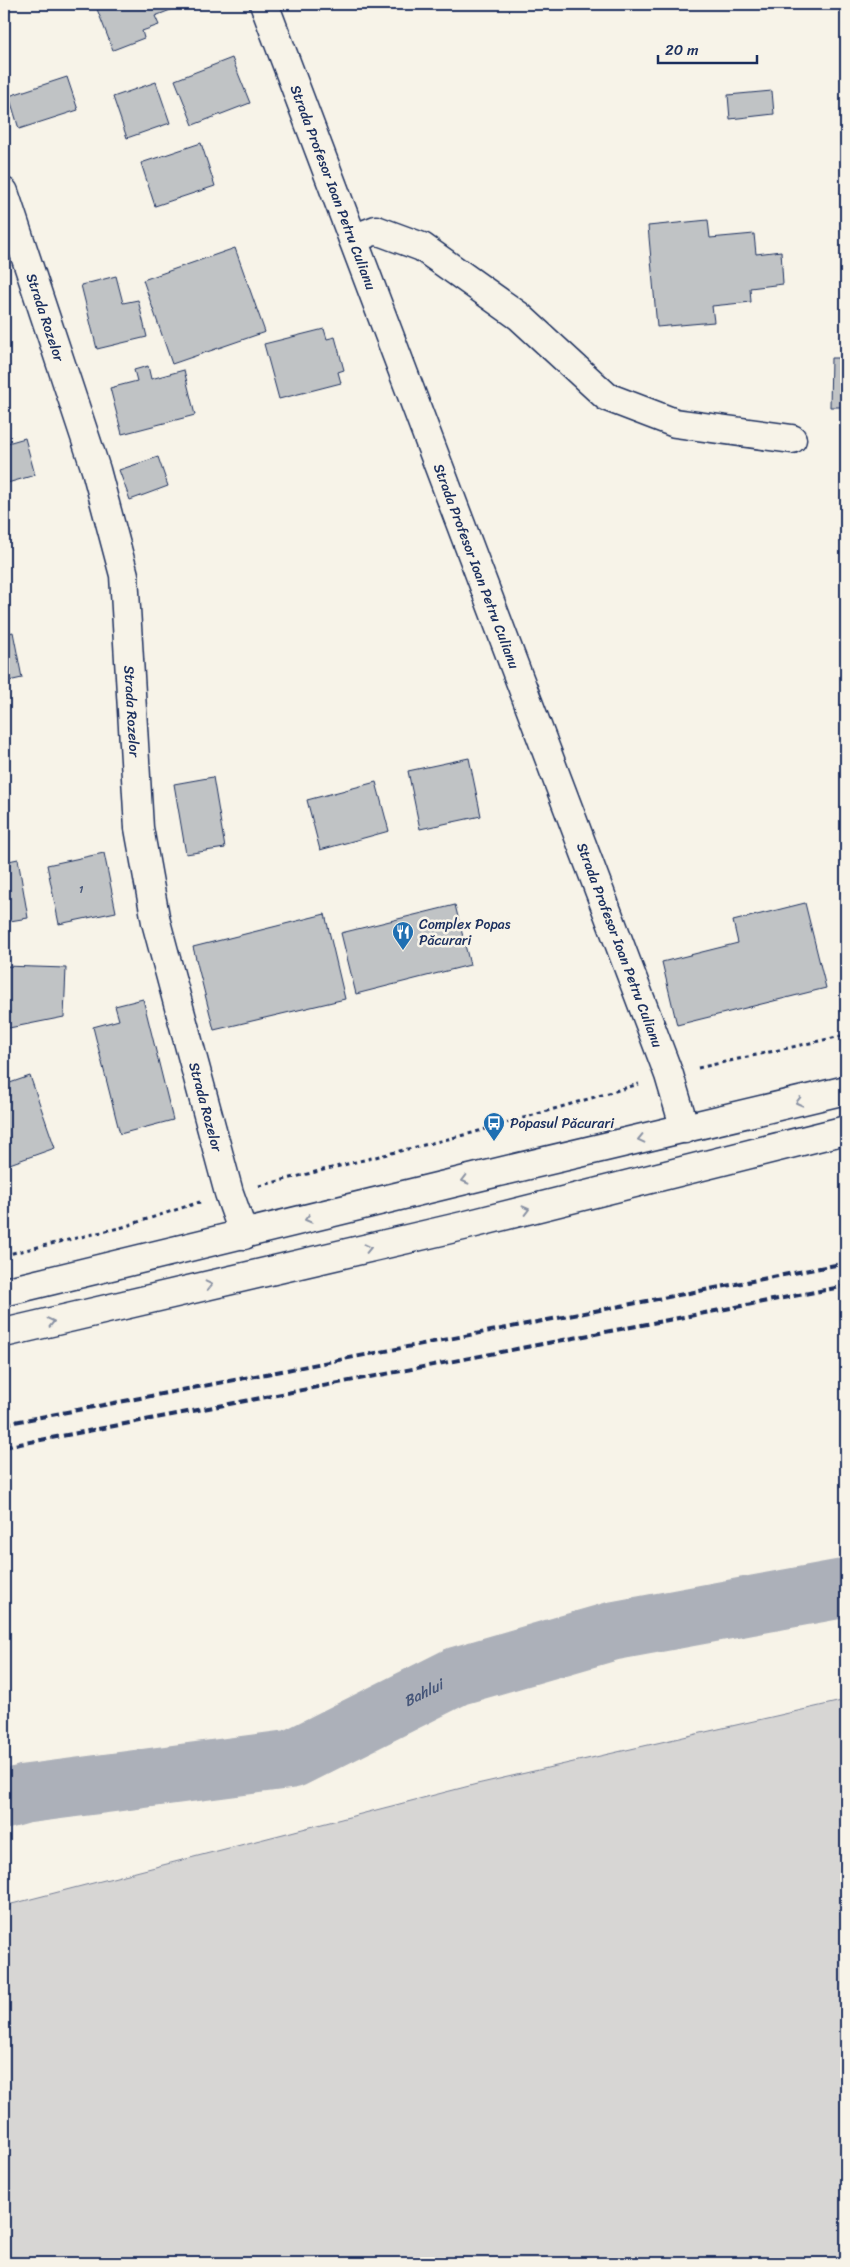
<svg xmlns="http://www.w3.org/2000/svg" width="850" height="2267" viewBox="0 0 850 2267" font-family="Sriracha,sans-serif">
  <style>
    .green { fill: #d7d6d4; stroke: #798299 }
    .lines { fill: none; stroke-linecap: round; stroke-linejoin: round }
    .river { stroke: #acb0b9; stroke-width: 59 }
    .building { fill: #c0c3c5; stroke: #1b2f5e }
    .minor-casing { stroke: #1b2f5e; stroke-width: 31 }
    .highway-casing { stroke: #1b2f5e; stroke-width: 31 }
    .path { stroke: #1b2f5e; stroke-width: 3; stroke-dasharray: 4 4; stroke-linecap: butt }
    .minor { stroke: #f7f3e8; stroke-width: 28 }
    .highway { stroke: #f7f3e8; stroke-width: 28 }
    .rail { stroke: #1b2f5e; stroke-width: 4; stroke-dasharray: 8 4; stroke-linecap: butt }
    .oneway { stroke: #8991a3 }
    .labels { text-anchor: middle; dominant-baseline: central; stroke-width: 5; stroke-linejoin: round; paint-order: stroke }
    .number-label { font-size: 11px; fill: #445478 }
    .street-label { font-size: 14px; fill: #1b2f5e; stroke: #f7f3e8 }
    .poi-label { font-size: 14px; fill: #1b2f5e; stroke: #f7f3e8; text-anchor: start }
    .water-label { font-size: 15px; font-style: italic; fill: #465679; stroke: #f7f3e8 }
  </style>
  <rect width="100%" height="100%" fill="#f7f3e8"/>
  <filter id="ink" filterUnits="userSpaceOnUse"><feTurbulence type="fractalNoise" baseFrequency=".02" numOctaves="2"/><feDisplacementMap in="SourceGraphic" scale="10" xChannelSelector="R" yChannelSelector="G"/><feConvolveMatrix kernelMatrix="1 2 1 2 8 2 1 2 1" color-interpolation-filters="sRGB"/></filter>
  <g filter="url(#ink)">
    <path class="green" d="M846,1700V2263H4V1906L477,1784Z"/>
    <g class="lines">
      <path class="river" id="s1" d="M4,1800L25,1794L292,1759L457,1676L613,1631L846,1588"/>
    </g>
    <path class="building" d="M95,4H186L155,16L159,25L142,31L144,38L113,50Z
      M232,58L250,103L193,125L175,80Z
      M67,77L78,110L19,129L9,96Z
      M156,82L170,123L127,138L113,97Z
      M772,91L774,114L730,119L728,95Z
      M201,143L215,186L155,206L141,163Z
      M708,220L710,238L754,234L756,254L781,251L783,284L750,288L751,302L712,306L714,322L657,327L648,226Z
      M235,248L265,332L172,364L143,280Z
      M116,276L123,303L138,300L147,337L97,349L81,285Z
      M324,329L327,339L335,337L344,370L338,372L341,383L279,399L264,344Z
      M831,358H846V407H830Z
      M148,366L151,379L184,370L195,415L122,434L110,388L137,381L134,370Z
      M25,438L35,475L4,484V444Z
      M158,457L168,486L130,500L119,470Z
      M13,632L22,678L4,682V634Z
      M469,758L481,816L420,829L408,771Z
      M213,777L225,848L186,854L174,784Z
      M376,782L389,831L320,850L307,800Z
      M104,853L116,912L59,924L47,865Z
      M18,859L28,918L4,922V862Z
      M805,903L826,988L677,1025L662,962L738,943L733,921Z
      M455,905L470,965L356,994L341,933Z
      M325,914L345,999L214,1030L193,947Z
      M4,966L66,968L64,1017L4,1029Z
      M143,999L173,1120L120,1134L93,1027L119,1020L115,1006Z
      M30,1076L55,1148L4,1166V1085Z"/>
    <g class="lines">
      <g class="minor-casing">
        <g id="minor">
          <path id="s2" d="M264,4L669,1075L685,1129"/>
          <path id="s3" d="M4,192L96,470L124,575L139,828L156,922L229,1193L244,1235"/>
          <path d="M353,239L376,230L422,247L519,316L607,397L675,423L792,439"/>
        </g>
      </g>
      <g class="highway-casing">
        <path id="highway" d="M4,1292L482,1176L846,1090
          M4,1333L463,1226L846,1130"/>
      </g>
      <path class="path" d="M698,1068L846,1035
        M259,1186L472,1133L639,1084
        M4,1255L123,1227L200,1202"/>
      <use href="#minor" class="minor"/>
      <use href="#highway" class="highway"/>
      <path class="rail" d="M4,1424L846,1263
        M4,1447L846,1286"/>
    </g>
    <defs><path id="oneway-chevron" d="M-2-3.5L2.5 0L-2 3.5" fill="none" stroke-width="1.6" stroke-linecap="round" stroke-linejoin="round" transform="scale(1.25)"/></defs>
    <g class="oneway">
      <use href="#oneway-chevron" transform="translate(799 1102) rotate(166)"/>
      <use href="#oneway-chevron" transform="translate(641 1139) rotate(167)"/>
      <use href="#oneway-chevron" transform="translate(465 1180) rotate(166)"/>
      <use href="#oneway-chevron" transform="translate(526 1210) rotate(-14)"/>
      <use href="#oneway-chevron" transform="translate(308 1219) rotate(166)"/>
      <use href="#oneway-chevron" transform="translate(368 1248) rotate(-13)"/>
      <use href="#oneway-chevron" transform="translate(209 1285) rotate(-13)"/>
      <use href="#oneway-chevron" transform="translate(51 1322) rotate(-13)"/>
    </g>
  </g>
  <defs>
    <g id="restaurant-pin" transform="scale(1.125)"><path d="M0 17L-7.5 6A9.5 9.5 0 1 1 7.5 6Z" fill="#1f6fb2" stroke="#f7f3e8"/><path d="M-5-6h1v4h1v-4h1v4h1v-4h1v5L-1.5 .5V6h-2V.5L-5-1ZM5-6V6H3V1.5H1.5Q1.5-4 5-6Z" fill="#fff"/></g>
    <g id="bus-pin" transform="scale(1.125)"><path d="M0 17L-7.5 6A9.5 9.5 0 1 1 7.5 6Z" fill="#1f6fb2" stroke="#f7f3e8"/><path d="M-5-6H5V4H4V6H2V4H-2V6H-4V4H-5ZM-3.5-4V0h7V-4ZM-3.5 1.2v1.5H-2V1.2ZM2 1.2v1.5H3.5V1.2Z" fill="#fff"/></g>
  </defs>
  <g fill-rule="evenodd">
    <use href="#restaurant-pin" x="403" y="932"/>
    <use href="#bus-pin" x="494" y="1123"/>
  </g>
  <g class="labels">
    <g class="number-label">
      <text x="81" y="889">1</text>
    </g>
    <g class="street-label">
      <text stroke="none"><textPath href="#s2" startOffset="196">Strada Profesor Ioan Petru Culianu</textPath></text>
      <text stroke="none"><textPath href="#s3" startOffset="132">Strada Rozelor</textPath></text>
      <text stroke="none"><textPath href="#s2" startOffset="601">Strada Profesor Ioan Petru Culianu</textPath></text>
      <text stroke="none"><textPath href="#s3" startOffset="538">Strada Rozelor</textPath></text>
      <text stroke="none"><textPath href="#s2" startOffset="1006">Strada Profesor Ioan Petru Culianu</textPath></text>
      <text stroke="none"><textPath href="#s3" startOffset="942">Strada Rozelor</textPath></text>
    </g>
    <g class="poi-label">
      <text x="419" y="924">Complex Popas<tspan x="419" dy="16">Păcurari</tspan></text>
      <text x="510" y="1123">Popasul Păcurari</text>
    </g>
    <g class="water-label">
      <text stroke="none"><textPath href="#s1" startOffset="438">Bahlui</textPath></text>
    </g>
  </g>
  <rect width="850" height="2267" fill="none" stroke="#f7f3e8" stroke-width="20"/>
  <rect x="10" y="10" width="830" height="2247" fill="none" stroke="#1b2f5e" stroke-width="2" filter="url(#ink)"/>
  <path d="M658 55v8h99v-8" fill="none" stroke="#1b2f5e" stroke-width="2.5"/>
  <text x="665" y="55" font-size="15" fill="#1b2f5e" stroke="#f7f3e8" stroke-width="4" paint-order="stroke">20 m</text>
</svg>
